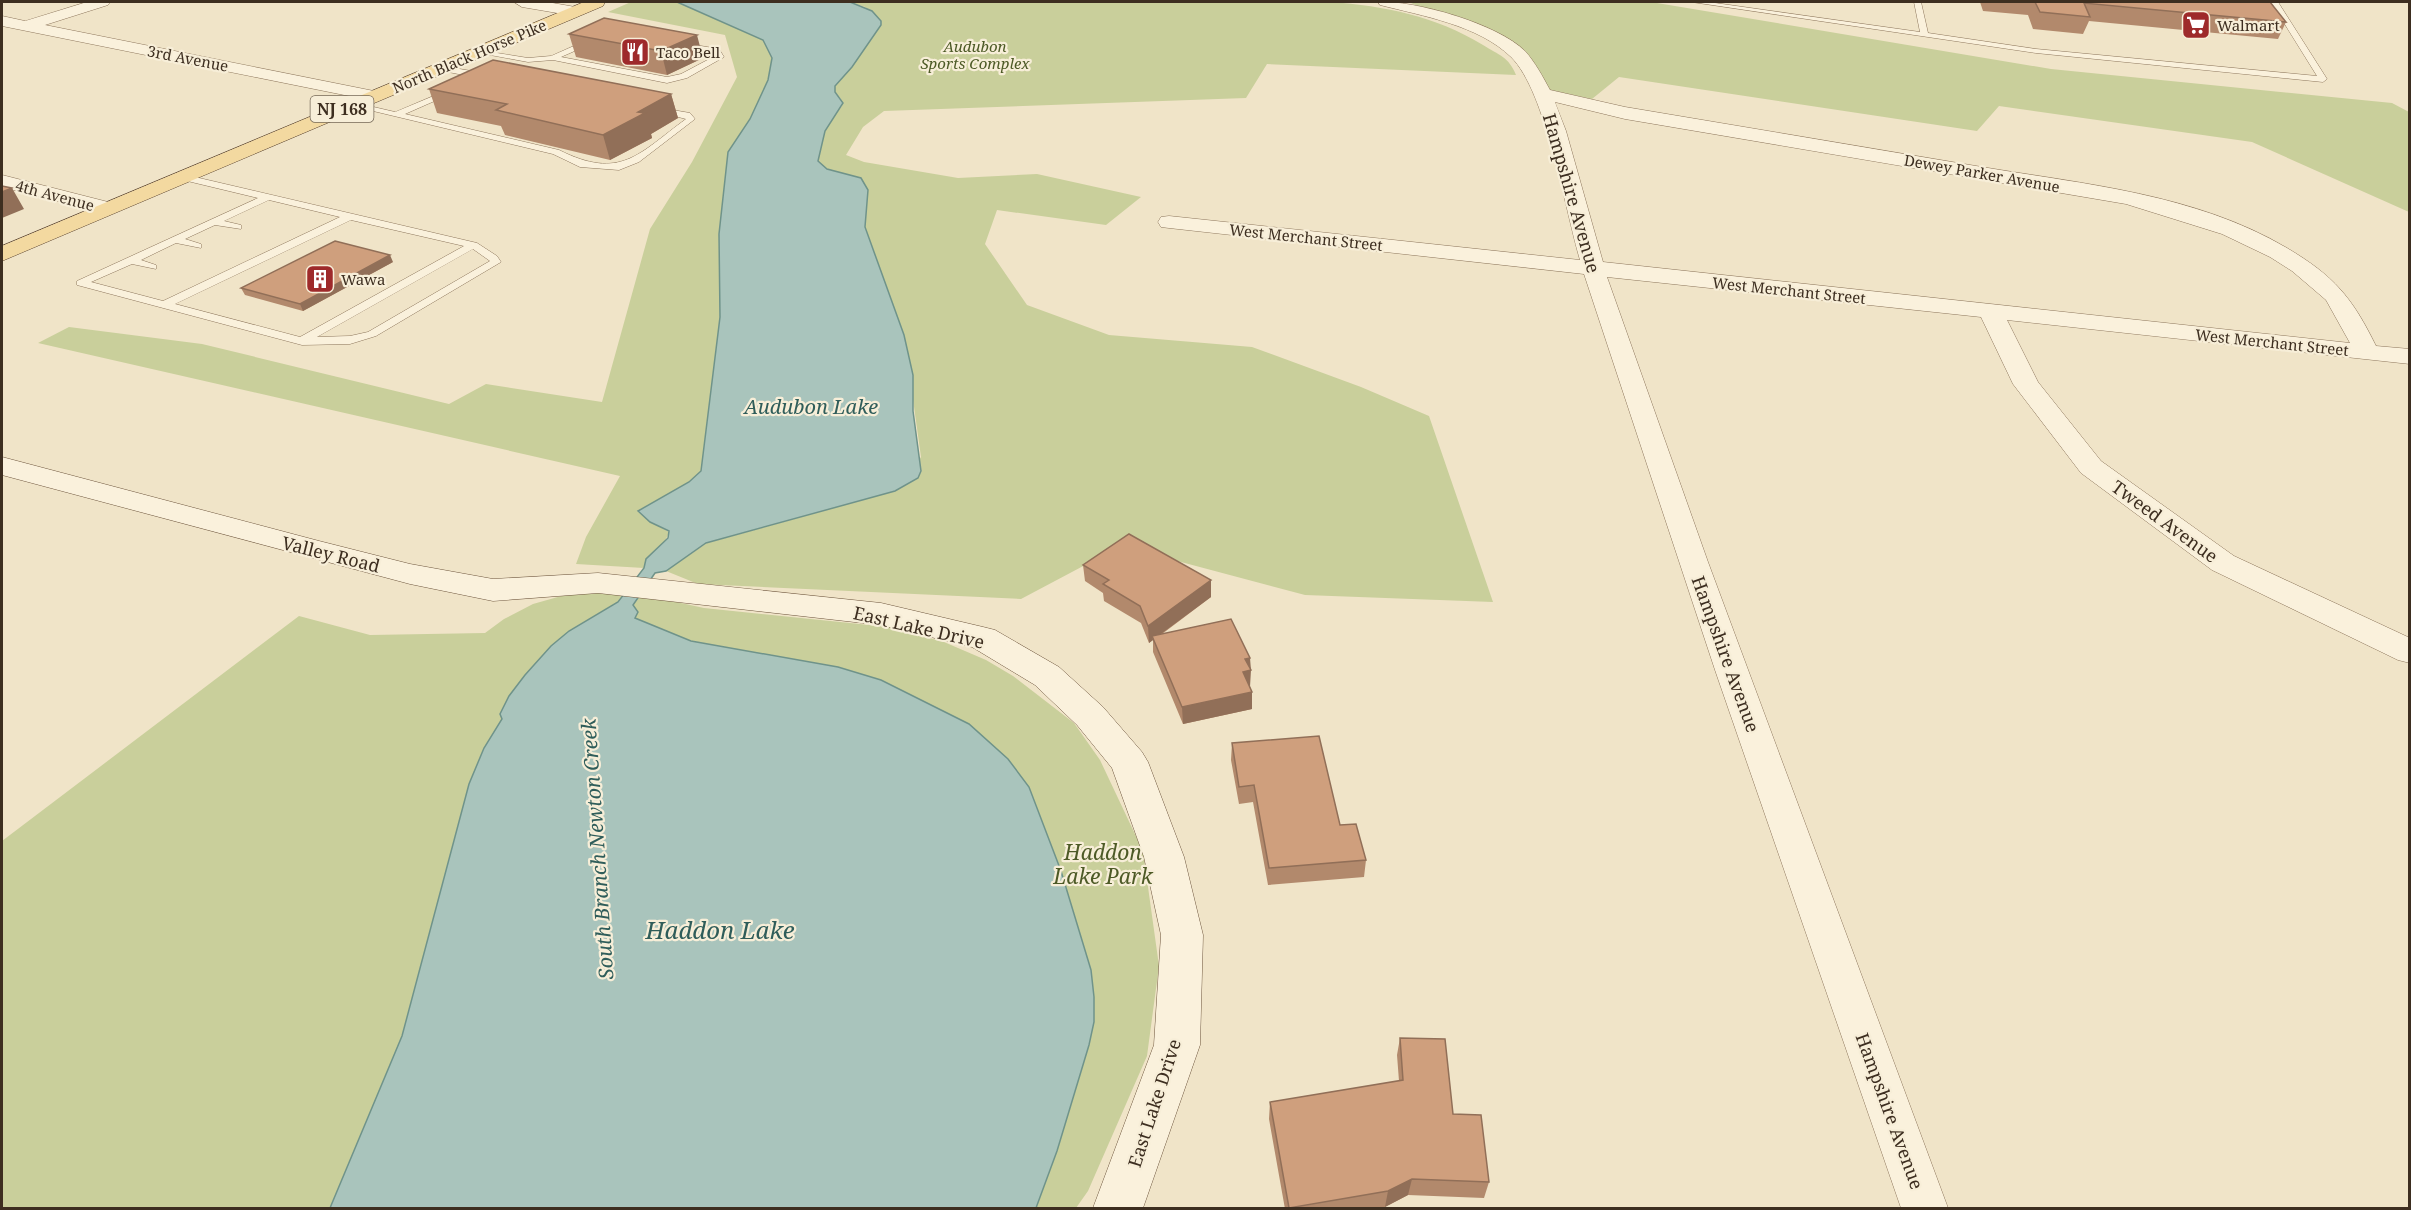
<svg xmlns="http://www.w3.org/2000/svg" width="2411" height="1210" viewBox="0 0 2411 1210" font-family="'Noto Serif',serif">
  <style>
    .green { fill: #c9cf9b }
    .water { fill: #a9c4bc; stroke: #6f938a; stroke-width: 1.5 }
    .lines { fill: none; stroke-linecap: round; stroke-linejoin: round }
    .lane-casing { stroke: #8d765c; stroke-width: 1 }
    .street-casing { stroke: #8d765c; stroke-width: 1 }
    .secondary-casing { stroke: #6f573f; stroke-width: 1 }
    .primary-casing { stroke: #5b4430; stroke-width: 1 }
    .lane { fill: #faf1dc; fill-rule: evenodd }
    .street { fill: #faf1dc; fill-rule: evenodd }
    .secondary { fill: #faf1dc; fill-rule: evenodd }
    .primary { fill: #f3d9a0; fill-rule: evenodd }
    .wall { fill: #b2896c }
    .shaded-wall { fill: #916f58 }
    .building { fill: #cf9f7d; stroke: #916f58; stroke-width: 1.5 }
    .labels { text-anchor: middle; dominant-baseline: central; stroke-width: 4.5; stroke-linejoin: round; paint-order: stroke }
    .far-poi-label { font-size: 15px; fill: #3d2e20; stroke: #f7eed8; text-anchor: start }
    .far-park-label { font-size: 15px; font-style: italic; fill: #4d5a26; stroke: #f7eed8 }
    .far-street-label { font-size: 15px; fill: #3d2e20; stroke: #f7eed8 }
    .shield { fill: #f7eed8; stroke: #756857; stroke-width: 1.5 }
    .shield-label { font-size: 16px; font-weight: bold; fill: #3d2e20 }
    .street-label { font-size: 18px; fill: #3d2e20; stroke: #f7eed8 }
    .water-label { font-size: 20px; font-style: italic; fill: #2f5d5a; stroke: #f7eed8 }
    .near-park-label { font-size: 21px; font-style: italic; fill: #4d5a26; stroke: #f7eed8 }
    .near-water-label { font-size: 24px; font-style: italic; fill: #2f5d5a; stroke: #f7eed8 }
  </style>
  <rect width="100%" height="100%" fill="#f0e4c8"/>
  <path class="green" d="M631,2H677L763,40L772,58L769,80L750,119L728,152L719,234L720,317L701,471L689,482L638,511L650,522L669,532C665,547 648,552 644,568L576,564L586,537L620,476L38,343L69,327L202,344L449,404L486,384L602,402L650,229L692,162L737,77L725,35L608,12Z
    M850,2H1330C1386,6 1435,16 1483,45C1499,55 1509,57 1516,75L1267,64L1246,98L884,111L863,127L846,155L864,162L958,178L1037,174L1141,197L1106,225L997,210L985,244L1027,305L1109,335L1252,347L1361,387L1429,416L1493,602L1305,595L1121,546L1021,599L698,584L666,571L707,543L895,491L921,457L904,335L865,227L868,190L821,167L818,161C819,137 828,124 842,106L841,99L835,92V86L852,67L881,24L865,7Z
    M1409,2H1651L2051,69L2392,103L2409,112V212L2252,142L1999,106L1977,131L1619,77L1592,99L1540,88L1517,53Z
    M579,591L653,597L704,608L889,627L944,642L986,660L1013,676L1074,723L1100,760L1143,851L1159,966L1147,1056L1088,1191L1076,1208H1036L1057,1151L1094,997L1091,970L1061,871L969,724L881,680L838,667L691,641L635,619L618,602L569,631L525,675L502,719L484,748L469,784L402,1036L330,1208H2V841L299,616L370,635L485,633L504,619L533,604Z"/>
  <path class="water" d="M677,2H850L872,11L881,21V25L852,67L835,86V92L843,103L825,131L818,161L827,169L861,178L868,190L865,227L904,335L913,375V411L921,471L918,478L895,491L706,543L666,571L655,573L633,605L638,612L635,618L691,641L838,667L881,680L969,724L1008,759L1029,787L1061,871L1091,970L1094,997V1022L1089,1045L1057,1151L1036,1208H330L402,1036L469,784L484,748L502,719L500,714L509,696L525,675L551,646L569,631L618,602L644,568L646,559L668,538L669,531L650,522L638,511L689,482L701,471L720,317L719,234L728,152L750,119L768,80L772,58L763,40Z"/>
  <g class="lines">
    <g class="lane-casing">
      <path id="lane" d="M1692,2H1708L1920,32L1914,2H1921L1928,33L2036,49L2317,76L2271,2H2278L2327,79L2323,82L2036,53Z
        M592,38H595V42L561,57L667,77L681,74L715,56L713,53L677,46V42L719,49L724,57L687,78L667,83L553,60L528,62L474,52L478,50L528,58L551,56Z
        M441,66L484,73L488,76L484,79L438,70L437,68Z
        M448,90L455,92L405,114L559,150C621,181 638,154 686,119L655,111V107L690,113L695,119L639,162L619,170L580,167L553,154L348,105L352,102L395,112Z
        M182,174L477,243L497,256L501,262L376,336L350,344L302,345L77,285V281L258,198L179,179L177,177ZM269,200L340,217L163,301L91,282L132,264L156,269V265L141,260L176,243L201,248V244L185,239L215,225L241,229V225L224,221ZM351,220L464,246L300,337L175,304ZM473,249L490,261L368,332L350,336L317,337Z"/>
    </g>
    <g class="street-casing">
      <path id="street" d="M87,2H110L108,5L45,25L374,91L380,92L383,96L380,100L374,101L2,26V16L25,21Z
        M514,2H547L581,8L583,11L575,16L522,7Z
        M1378,2C1415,0 1498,24 1525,51C1535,62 1543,77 1550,90L1625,107C1744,127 1863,147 1982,167C2084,184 2196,194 2287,248C2334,276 2352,297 2376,346L2410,349V364L2007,320L2038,382L2101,461L2234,556L2410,638V663L2398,660L2212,570L2081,473L2013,384L1981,317L1607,277L1708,562L1948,1208H1901L1715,670L1584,274L1169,228L1161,227L1158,222L1161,217L1169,216L1580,260C1565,210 1546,91 1511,57C1478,25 1423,16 1380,5ZM1555,102L1625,119L2126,204L2222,234L2270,257L2292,271L2326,300L2350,343L1603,262L1566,131Z
        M2,175L116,204L120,208L116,212L109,214L2,187Z"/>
    </g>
    <g class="secondary-casing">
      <path id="secondary" d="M2,457L319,541L410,564L493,579L598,573L881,603L983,627L995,630L1059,667L1103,707L1142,752L1148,762L1184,857L1203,935L1200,1045L1143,1208H1093L1154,1045L1161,935L1144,857L1112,768L1077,725L1035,685L972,647L881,625L598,593L493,601L410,584L2,475Z"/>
    </g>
    <g class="primary-casing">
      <path id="primary" d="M584,2H605L603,6L2,261V246Z"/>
    </g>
    <use href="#lane" class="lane"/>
    <use href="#street" class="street"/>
    <use href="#secondary" class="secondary"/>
    <use href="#primary" class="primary"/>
  </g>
  <path class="wall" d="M1980,2H2270L2286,22L2278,39L2089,21L2083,34L2033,29L2028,15L1983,11Z
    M569,34L703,58L667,75L576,57Z
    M429,89L671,94L678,118L651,134L652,138L610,160L505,135L501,126L437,113Z
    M393,262L303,311L245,295L241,288Z
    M1083,565L1211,597L1162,634L1250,669V687L1252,692V709L1183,724L1153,652V640L1149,643L1141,623L1104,601L1103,593L1085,581Z
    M1232,743L1340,825L1366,860L1364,877L1268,885L1253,802L1239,804L1231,760Z
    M1400,1038L1453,1114L1489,1182L1484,1198L1408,1195L1385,1207L1375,1209H1285L1269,1119L1270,1102L1399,1081L1397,1055Z"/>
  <path class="shaded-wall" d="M697,35L703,58L667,75L661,51Z
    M671,94L678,118L651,134L652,138L610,160L603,135L638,112Z
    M12,188L24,209L2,218V192Z
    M390,255L393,262L303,311L300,304Z
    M1211,580V597L1154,639L1152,636L1153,640L1149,643L1148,626Z
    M1250,658L1251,670L1250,687L1243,672L1245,659Z
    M1252,692V709L1183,724L1182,707Z
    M1412,1179L1408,1195L1385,1207L1388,1191Z"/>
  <path class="building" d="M2035,2H2270L2286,22L2084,3L2090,17L2040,12Z
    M604,18L697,35L661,51L569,34Z
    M493,60L671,94L638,112L645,113L603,135L496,110L507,104L429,89Z
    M2,186L12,188L2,192Z
    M335,241L390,255L300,304L241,288Z
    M1129,534L1211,580L1148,626L1140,606L1103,584L1109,580L1083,565Z
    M1231,619L1250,658L1245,659L1251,670L1243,672L1252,692L1182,707L1152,636Z
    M1319,736L1340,825L1356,824L1366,860L1269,868L1254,785L1239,787L1232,743Z
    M1400,1038L1445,1039L1453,1114L1481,1115L1489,1182L1412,1179L1388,1191L1289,1208L1270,1102L1403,1080Z"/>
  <defs>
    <g id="supermarket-square" transform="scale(1.5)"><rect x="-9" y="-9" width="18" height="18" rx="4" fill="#9e2a2b" stroke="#f7eed8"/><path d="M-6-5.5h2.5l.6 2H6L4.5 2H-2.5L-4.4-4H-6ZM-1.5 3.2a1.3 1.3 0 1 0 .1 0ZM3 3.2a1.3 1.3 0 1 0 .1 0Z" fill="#fff"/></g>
    <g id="restaurant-square" transform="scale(1.5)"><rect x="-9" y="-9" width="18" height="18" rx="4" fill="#9e2a2b" stroke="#f7eed8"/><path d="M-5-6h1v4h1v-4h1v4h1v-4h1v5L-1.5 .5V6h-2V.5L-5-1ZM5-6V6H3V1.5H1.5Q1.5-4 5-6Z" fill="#fff"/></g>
    <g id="building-square" transform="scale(1.5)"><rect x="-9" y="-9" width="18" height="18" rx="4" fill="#9e2a2b" stroke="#f7eed8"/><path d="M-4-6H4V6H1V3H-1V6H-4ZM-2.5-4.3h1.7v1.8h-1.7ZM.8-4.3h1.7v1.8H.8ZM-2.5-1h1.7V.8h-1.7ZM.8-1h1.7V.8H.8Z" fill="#fff"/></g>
  </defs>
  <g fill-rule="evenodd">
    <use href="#supermarket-square" x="2196" y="25"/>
    <use href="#restaurant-square" x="635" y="52"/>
    <use href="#building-square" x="320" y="279"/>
  </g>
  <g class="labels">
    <g class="far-poi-label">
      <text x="2217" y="25">Walmart</text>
      <text x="656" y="52">Taco Bell</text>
      <text x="341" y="279">Wawa</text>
    </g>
    <g class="far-park-label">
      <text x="975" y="46">Audubon<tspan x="975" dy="17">Sports Complex</tspan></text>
    </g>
    <g class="far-street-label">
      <text transform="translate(469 56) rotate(-23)">North Black Horse Pike</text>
      <text transform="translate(188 58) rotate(11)">3rd Avenue</text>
      <text transform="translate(1982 173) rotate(10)">Dewey Parker Avenue</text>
      <text transform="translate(55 195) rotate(15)">4th Avenue</text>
      <text transform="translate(1306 237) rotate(6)">West Merchant Street</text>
      <text transform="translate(1789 290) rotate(6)">West Merchant Street</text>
      <text transform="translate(2272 342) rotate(6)">West Merchant Street</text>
    </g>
    <rect class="shield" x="310.5" y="96" width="63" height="26" rx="4.5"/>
    <g class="shield-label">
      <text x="342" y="109">NJ 168</text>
    </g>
    <g class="street-label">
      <text transform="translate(1572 193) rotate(74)">Hampshire Avenue</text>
      <text transform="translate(2165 521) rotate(36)">Tweed Avenue</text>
      <text transform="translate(331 554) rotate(14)">Valley Road</text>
      <text transform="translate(919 627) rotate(13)">East Lake Drive</text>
      <text transform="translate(1726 654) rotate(70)">Hampshire Avenue</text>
      <text transform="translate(1154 1103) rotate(-72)">East Lake Drive</text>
      <text transform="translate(1890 1111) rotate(70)">Hampshire Avenue</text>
    </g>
    <g class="water-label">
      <text x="811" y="406">Audubon Lake</text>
      <text transform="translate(597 849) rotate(-94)">South Branch Newton Creek</text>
    </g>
    <g class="near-park-label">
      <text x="1103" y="852">Haddon<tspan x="1103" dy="24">Lake Park</tspan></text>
    </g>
    <g class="near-water-label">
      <text x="720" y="929">Haddon Lake</text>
    </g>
  </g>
  <rect width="2411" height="1210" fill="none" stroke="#3d2e20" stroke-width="6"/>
</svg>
